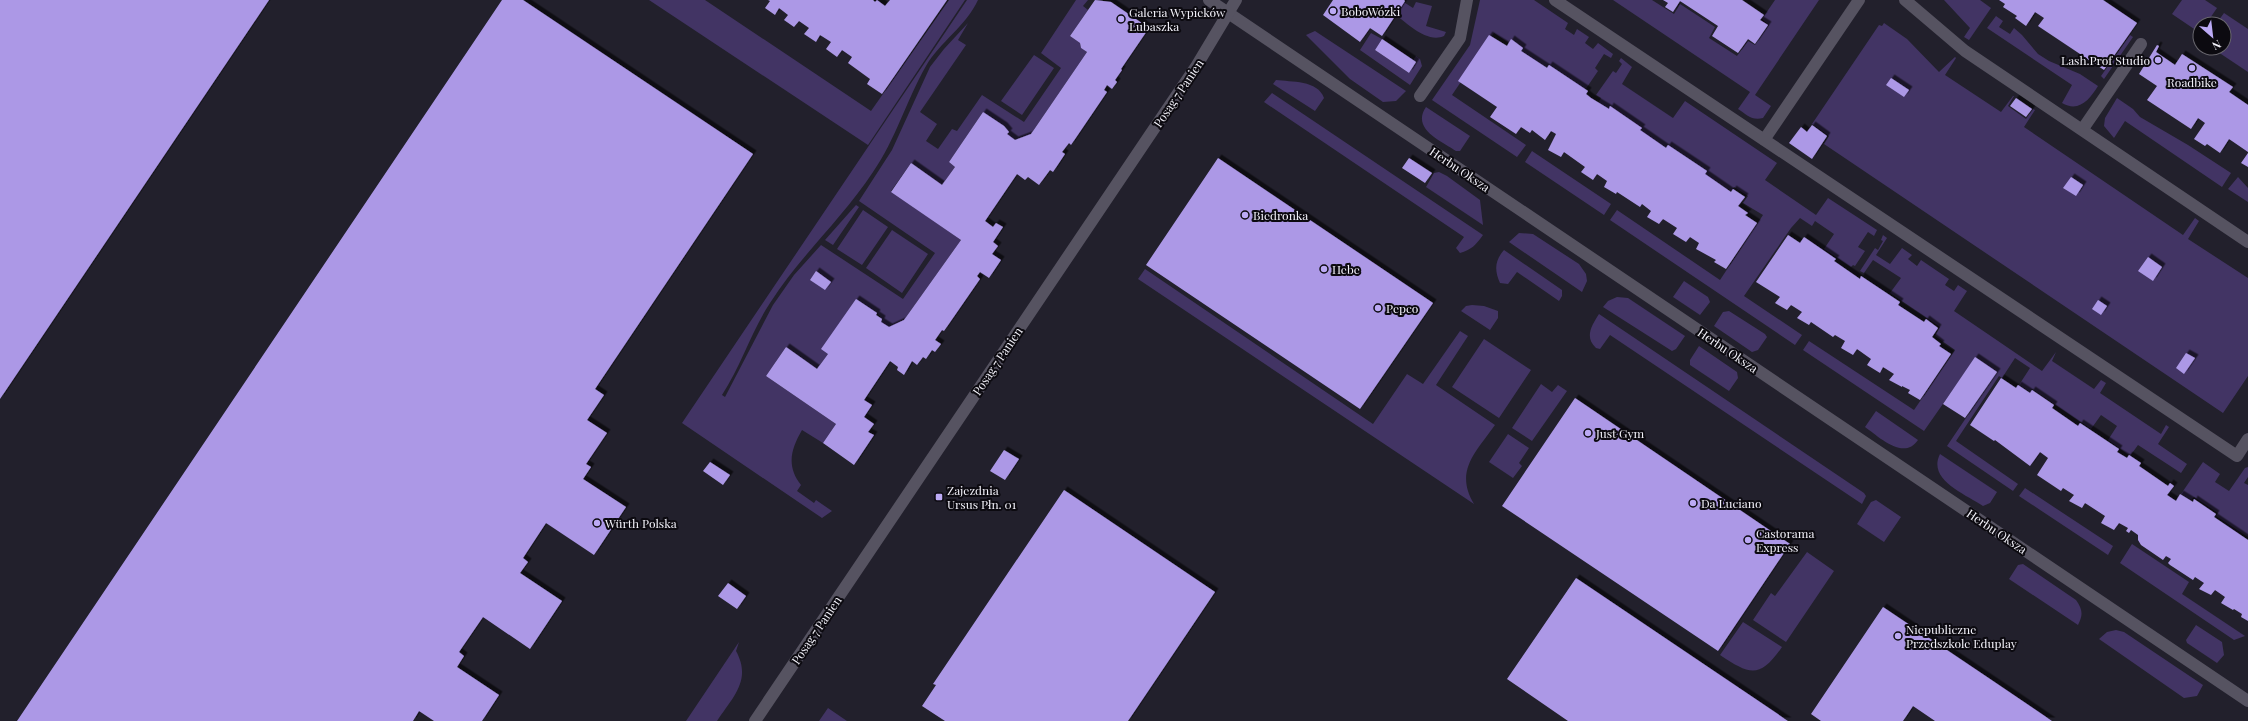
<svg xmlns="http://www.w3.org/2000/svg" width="2248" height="721" viewBox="0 0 2248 721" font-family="'Playfair Display',serif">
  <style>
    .green { fill: #423464 }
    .building { fill: #ac98e6; filter: url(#shadow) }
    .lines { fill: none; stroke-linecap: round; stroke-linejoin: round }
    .street { stroke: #565361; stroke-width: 12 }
    .secondary { stroke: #565361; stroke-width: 12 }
    .poi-dot { fill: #bcaaf5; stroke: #0c0a10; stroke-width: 1.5 }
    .labels { text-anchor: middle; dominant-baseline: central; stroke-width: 4; stroke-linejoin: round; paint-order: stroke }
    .poi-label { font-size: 12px; fill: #f2f1f9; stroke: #0c0a10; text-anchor: start }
    .street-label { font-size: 12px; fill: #f2f1f9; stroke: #0c0a10 }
  </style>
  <defs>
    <filter id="shadow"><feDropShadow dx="3.5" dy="-3.5" stdDeviation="0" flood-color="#0009"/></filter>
  </defs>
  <rect width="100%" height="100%" fill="#22202c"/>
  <path class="green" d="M649,0H705L871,111L949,0H965L868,145Z
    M967,0H978C966,26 940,42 926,66C906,101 896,139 873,172C842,219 800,256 770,303C751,332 741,366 722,395L725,397L773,305L794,275L821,245L903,299L935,253L859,201L892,150L930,67L944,49L968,23L958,40L966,45L920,112L937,124L926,141L938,149L952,129L957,131L982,95L1024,122L1061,68L1041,53L1076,0H1088L1083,6L1088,10L1070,36L1080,43L1081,48L1087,52L1031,134L1015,140L1007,134L1009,132L983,112L949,162L955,167L942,185L911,163L891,191L961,240L904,320L889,327L881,322L882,319L877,313L828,354L817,369L786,347L766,376L836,424L823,443L802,430C791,449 786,466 801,485L797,491L814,503L816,500L832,511L822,518L682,423Z
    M1480,0H1534L1568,23L1565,29L1574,35L1577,29L1589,37L1585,43L1593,49L1598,43L1613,54L1611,58L1604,54L1595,68L1598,71L1583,93L1494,33L1452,95L1526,145L1517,157L1432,100L1470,45Z
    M1613,0H1652L1674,14L1680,4L1715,27L1709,38L1737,56L1748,41L1755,45L1769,25L1762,19L1775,0H1819L1755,95L1771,106L1763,118C1752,121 1747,115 1738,109L1750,92Z
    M1944,0H1980L1991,8L1969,40L1964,37L1970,28Z
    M2182,0H2205L2217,8L2206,24H2200V33L2172,14Z
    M1402,1L1413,8L1416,2L1432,6L1426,26L1446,32L1444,36C1427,44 1406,22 1393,13Z
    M2224,13L2248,29V72L2212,48H2224V24H2216Z
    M1996,16L2003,21L1999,27L2010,34L2014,28L2022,35L2038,54L2049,61L2080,74L2098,86C2090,99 2079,113 2062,103L2072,85L1987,28Z
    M1884,23L1907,39L1939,72L1955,57L1956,58L1945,75L2001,112L2013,96H2014L2008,106L2026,119L2033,109L2035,110L2024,127L2183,235L2195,218L2199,221L2188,239L2248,278V376L2223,413L1824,144L1829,136L1812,124L1879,25L1882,26Z
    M1315,31L1406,91L1396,101L1383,102L1350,79L1306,35Z
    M1371,33L1382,39L1375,50L1409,73L1416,62L1413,60L1416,56L1420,59L1422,66L1410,85L1360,50Z
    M2130,35L2133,37L2104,79L2101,76Z
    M1034,55L1054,68L1022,115L1001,101Z
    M1621,58L1632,67L1622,84L1673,118L1685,101L1777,163L1765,180L1816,215L1828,198L1877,230L1874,236L1868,232L1858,247L1865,251L1855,266L1853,265L1851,267L1824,249L1834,234L1815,221L1812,226L1800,218L1791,228L1744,296L1802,335L1795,345L1610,220L1617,210L1720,280L1763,215L1743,203L1748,196L1734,187L1731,191L1692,167L1598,103L1601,98L1596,95L1613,71L1616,73L1622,64L1619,61Z
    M1276,80C1291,82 1318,80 1324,98L1315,111L1273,84Z
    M1272,93L1483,235C1476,245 1471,250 1460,253L1456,248L1464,237L1264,102Z
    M2117,98L2133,109L2140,117L2188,145L2231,173L2222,187L2125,121L2114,138L2104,126L2105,118Z
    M1426,107L1470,136L1460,151H1456C1441,141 1411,129 1426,107Z
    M1532,151L1611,204L1604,215L1525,162Z
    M1439,172L1447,176L1480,200L1483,225L1426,187L1434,173Z
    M2238,177L2248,188V202L2228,189Z
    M856,205L859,207L833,245L825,240Z
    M863,210L888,227L862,265L837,249Z
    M892,230L928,254L902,293L866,268Z
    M1519,233L1533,234L1579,264L1586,274L1587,281L1582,292L1509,242Z
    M1883,235L1887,238L1876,255L1890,264L1902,248L1912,255L1908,259L1917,266L1921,260L1949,279L1945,285L1954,291L1958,285L1967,291L1954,311L2042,371L2056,352L2052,361L2094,389L2101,380L2106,383L2100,393L2161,434L2166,425L2169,427L2158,444L2187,464L2181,473L2138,445L2130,456L2108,440L2117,426L2101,415L2091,429L2032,389L2030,392L2019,385L2030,368L2015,358L2002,378L1999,376L1956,441L2018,484L2013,491L1947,446L1997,372L1975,358L1924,431L1803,350L1809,341L1914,410L1955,350L1935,336L1940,327L1890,293L1901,278L1873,260L1864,273L1860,271L1875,248L1878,250L1883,241L1881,240Z
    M1504,250L1562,290V296L1559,301L1517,272L1508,284L1500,283C1494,270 1495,260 1504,250Z
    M1145,269L1373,424L1407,374L1423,384L1460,331L1468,336L1436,385L1495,425C1476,452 1454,471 1474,504L1138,279Z
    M1684,281L1708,297L1710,302L1700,315L1673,297Z
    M1617,297L1628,298L1685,336L1676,349L1672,351L1603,307L1608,301Z
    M1472,305L1484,306L1498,311V318L1490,330L1461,311L1466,306Z
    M1729,311L1765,334L1767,337L1758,350L1752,352L1714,326L1723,312Z
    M1599,314L1864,493L1866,496L1862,504L1610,335L1600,349L1596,348C1584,337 1592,325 1599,314Z
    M1484,339L1531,370L1499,418L1452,387Z
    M1699,346L1737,372L1738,378L1729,391L1690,365V360Z
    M1541,384L1552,392L1558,385L1567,391L1532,441L1512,428Z
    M1876,411L1918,440C1904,461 1879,437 1865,427Z
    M1508,434L1529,448L1519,463L1522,466L1513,478L1489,462Z
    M1940,454L1997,492L1990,503L1983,506C1965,494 1927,480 1940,454Z
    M2203,462L2220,474L2215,482L2229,491L2245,468L2248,467V477L2244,483L2248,485V537L2216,516L2218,513L2194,497L2191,500L2181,494Z
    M2025,488L2113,546L2108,555L2019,496Z
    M1876,500L1901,517L1884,542L1857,524L1871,502Z
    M2132,544L2189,582L2182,594L2245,636L2234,640L2120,563Z
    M1807,552L1834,571L1786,642L1753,620L1771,593L1775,596Z
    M2023,564L2076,600C2083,610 2083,615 2078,625L2009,579L2018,565Z
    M1743,622L1782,647C1760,679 1750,675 1720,655Z
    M2196,625L2222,642L2224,655L2217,663L2187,643L2186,640Z
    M2116,630L2124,632L2203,685L2197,696L2184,698L2099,639L2107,632Z
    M739,642L736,651C752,680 733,697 717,721H686Z
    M828,708L847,721H819Z"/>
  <path class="building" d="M0,0H269L0,399Z
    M502,0H523L753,154L595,389L604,395L587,420L607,433L586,464L591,467L583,479L626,507L594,555L546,523L523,558L528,562L520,573L562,601L530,649L483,617L459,652L464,656L457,667L499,695L482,721H434L419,711L413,721H17Z
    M768,0H873L875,2L877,0L885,6L890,0H947L882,94L867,84L870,79L848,63L852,57L842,50L837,57L826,49L831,42L820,35L816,42L804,34L809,28L799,21L794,27L784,20L788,15L779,8L775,15L765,8L770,1Z
    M1095,0L1111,2L1149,28L1121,69L1122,70L1115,80L1117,82L1112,89L1107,85L1104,90L1107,92L1071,145L1069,143L1062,152L1065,154L1053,172L1050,170L1039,185L1028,177L1025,180L1017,174L985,221L993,227L996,223L1003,227L993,242L998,246L992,254L1001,260L989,278L980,272L977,276L980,279L944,331L942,330L935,340L941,344L935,352L932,350L926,359L923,357L917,365L912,361L904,375L897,370L898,367L890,361L864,400L872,405L864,417L874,424L868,432L874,435L854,465L823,443L836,424L766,376L786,347L817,369L828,354L821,349L856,299L877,313L876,315L882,319L881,322L889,327L904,320L961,240L891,192L911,163L942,185L955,167L949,162L983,112L1004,126L1009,132L1007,134L1015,140L1031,134L1087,52L1081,48L1080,43L1070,36Z
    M1333,0H1404L1405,1L1382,36L1370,28L1360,42L1323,15Z
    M1663,0H1742L1764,15L1760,20L1768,25L1755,44L1748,39L1738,53L1712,36L1718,26L1680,1L1673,12L1665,7L1668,3Z
    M1999,0H2103L2137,23L2104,70L2038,26L2044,18L2035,12L2026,26L2015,18L2017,16L2003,7L2005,4Z
    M1489,35L1507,46L1511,39L1523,48L1521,51L1547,68L1549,65L1588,91L1586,94L1591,98L1609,109L1610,106L1642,128L1640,130L1666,148L1668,145L1707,171L1705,174L1731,192L1733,189L1745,197L1738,206L1748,213L1745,215L1757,223L1726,269L1714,262L1716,260L1696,249L1699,243L1690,237L1686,242L1673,234L1677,228L1663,219L1659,224L1647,217L1651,211L1642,204L1640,207L1617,192L1616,194L1604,187L1607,181L1597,174L1593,180L1581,172L1585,167L1564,152L1561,157L1548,150L1556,134L1551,131L1545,140L1532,130L1530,133L1521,127L1516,134L1490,117L1497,107L1458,81Z
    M1382,39L1416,62L1409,73L1375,50Z
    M2157,45L2159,46L2156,52L2175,65L2182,54L2233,87L2229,92L2248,105V152L2229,139L2220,153L2207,144L2205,146L2194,139L2205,123L2198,118L2191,129L2147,100L2157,86L2139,74Z
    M1891,78L1909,90L1904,97L1886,85Z
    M2016,98L2032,109L2026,117L2010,106Z
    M1812,125L1827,136L1812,159L1789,143L1801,127L1807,132Z
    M2248,153V167L2241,163Z
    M1218,158L1433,303L1360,409L1146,265Z
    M1409,158L1432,173L1425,183L1402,168Z
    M2071,177L2083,185L2076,196L2063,188Z
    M1788,235L1800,243L1804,237L1836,259L1834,261L1860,279L1861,276L1900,302L1898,305L1924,322L1926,319L1938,328L1932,337L1941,344L1939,346L1951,354L1920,400L1908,393L1910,390L1902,386V387L1889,380L1894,374L1883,367L1880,373L1867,365L1871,359L1857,349L1853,355L1841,348L1845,341L1835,335L1833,337L1811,322L1809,325L1797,318L1802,312L1791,305L1787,310L1775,303L1780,297L1756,282Z
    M2148,257L2162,267L2153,281L2138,271Z
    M816,271L831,282L825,290L810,280Z
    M2098,300L2107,306L2101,315L2092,309Z
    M2186,353L2195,358L2184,374L2176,368Z
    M1975,357L1997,372L1965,418L1943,404Z
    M2001,378L2016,388L2018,385L2030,393L2032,390L2054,405L2052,408L2078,426L2080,423L2119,449L2117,452L2127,458L2129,455L2141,463L2139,466L2168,486L2170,483L2174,486L2167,495L2176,501L2180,494L2193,502L2194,499L2216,514L2214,517L2248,540V621L2241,617L2242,614L2234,609L2233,610L2221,603L2225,597L2215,590L2211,595L2199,589L2204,583L2195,577L2193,580L2170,565L2168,563L2171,559L2166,556L2163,560L2141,545L2138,540V535L2131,530L2129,533L2126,531L2128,528L2119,523L2114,530L2101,523L2105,516L2085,503L2082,508L2069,501L2074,495L2063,488L2061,491L2037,475L2048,458L2040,452L2030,466L1995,440L1994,441L1970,425Z
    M1575,398L1790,544L1718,651L1502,506Z
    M1004,450L1019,459L1005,480L990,471Z
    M710,462L730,475L723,485L703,471Z
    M1064,490L1215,592L1128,721H945L922,706L936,685L933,684Z
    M1576,578L1788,721H1568L1507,679Z
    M728,583L746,596L737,609L718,596Z
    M1883,607L1993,681L2052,721H1935L1913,706L1903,721H1821L1811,714Z"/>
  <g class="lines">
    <path class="street" d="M1209,0L2248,701
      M1555,0L2237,456L2248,439
      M1905,0L1965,51L2248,242
      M1420,96L1460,38L1467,0
      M2082,130L2141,44
      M1764,140L1859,0"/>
    <path class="secondary" d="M755,721L1197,65L1236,0"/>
  </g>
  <g class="poi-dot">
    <circle cx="1333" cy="11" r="4"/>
    <circle cx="1121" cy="19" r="4"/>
    <circle cx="2158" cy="60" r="4"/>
    <circle cx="2192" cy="68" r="4"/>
    <circle cx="1245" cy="215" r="4"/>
    <circle cx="1324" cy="269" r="4"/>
    <circle cx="1378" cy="308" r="4"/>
    <circle cx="1588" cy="433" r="4"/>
    <rect x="935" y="493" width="8" height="8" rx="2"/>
    <circle cx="1693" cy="503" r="4"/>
    <circle cx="597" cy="523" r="4"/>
    <circle cx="1748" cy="540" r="4"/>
    <circle cx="1898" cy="636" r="4"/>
  </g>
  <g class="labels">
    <g class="poi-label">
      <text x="1341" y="11">BoboWózki</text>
      <text x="1129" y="12">Galeria Wypieków<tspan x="1129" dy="14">Lubaszka</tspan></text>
      <text x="2150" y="60" text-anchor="end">Lash.Prof Studio</text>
      <text x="2192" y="82" text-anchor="middle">Roadbike</text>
      <text x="1253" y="215">Biedronka</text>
      <text x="1332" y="269">Hebe</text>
      <text x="1386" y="308">Pepco</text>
      <text x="1596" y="433">Just Gym</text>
      <text x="947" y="490">Zajezdnia<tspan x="947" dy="14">Ursus Płn. 01</tspan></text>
      <text x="1701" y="503">Da Luciano</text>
      <text x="605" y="523">Würth Polska</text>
      <text x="1756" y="533">Castorama<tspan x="1756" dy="14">Express</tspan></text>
      <text x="1906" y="629">Niepubliczne<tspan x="1906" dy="14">Przedszkole Eduplay</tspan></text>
    </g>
    <g class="street-label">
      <text transform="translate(1178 93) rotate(-56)">Posag 7 Panien</text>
      <text transform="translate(1460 169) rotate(34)">Herbu Oksza</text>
      <text transform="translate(1728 350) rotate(34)">Herbu Oksza</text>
      <text transform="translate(997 361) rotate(-56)">Posag 7 Panien</text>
      <text transform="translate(1997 531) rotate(34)">Herbu Oksza</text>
      <text transform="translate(816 630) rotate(-56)">Posag 7 Panien</text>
    </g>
  </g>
  <g transform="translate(2212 36) rotate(152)"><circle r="19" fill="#0c0a10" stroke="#68666d"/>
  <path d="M0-3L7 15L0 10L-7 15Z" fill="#bcaaf5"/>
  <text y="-6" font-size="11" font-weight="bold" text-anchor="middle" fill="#f2f1f9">N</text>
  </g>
</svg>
